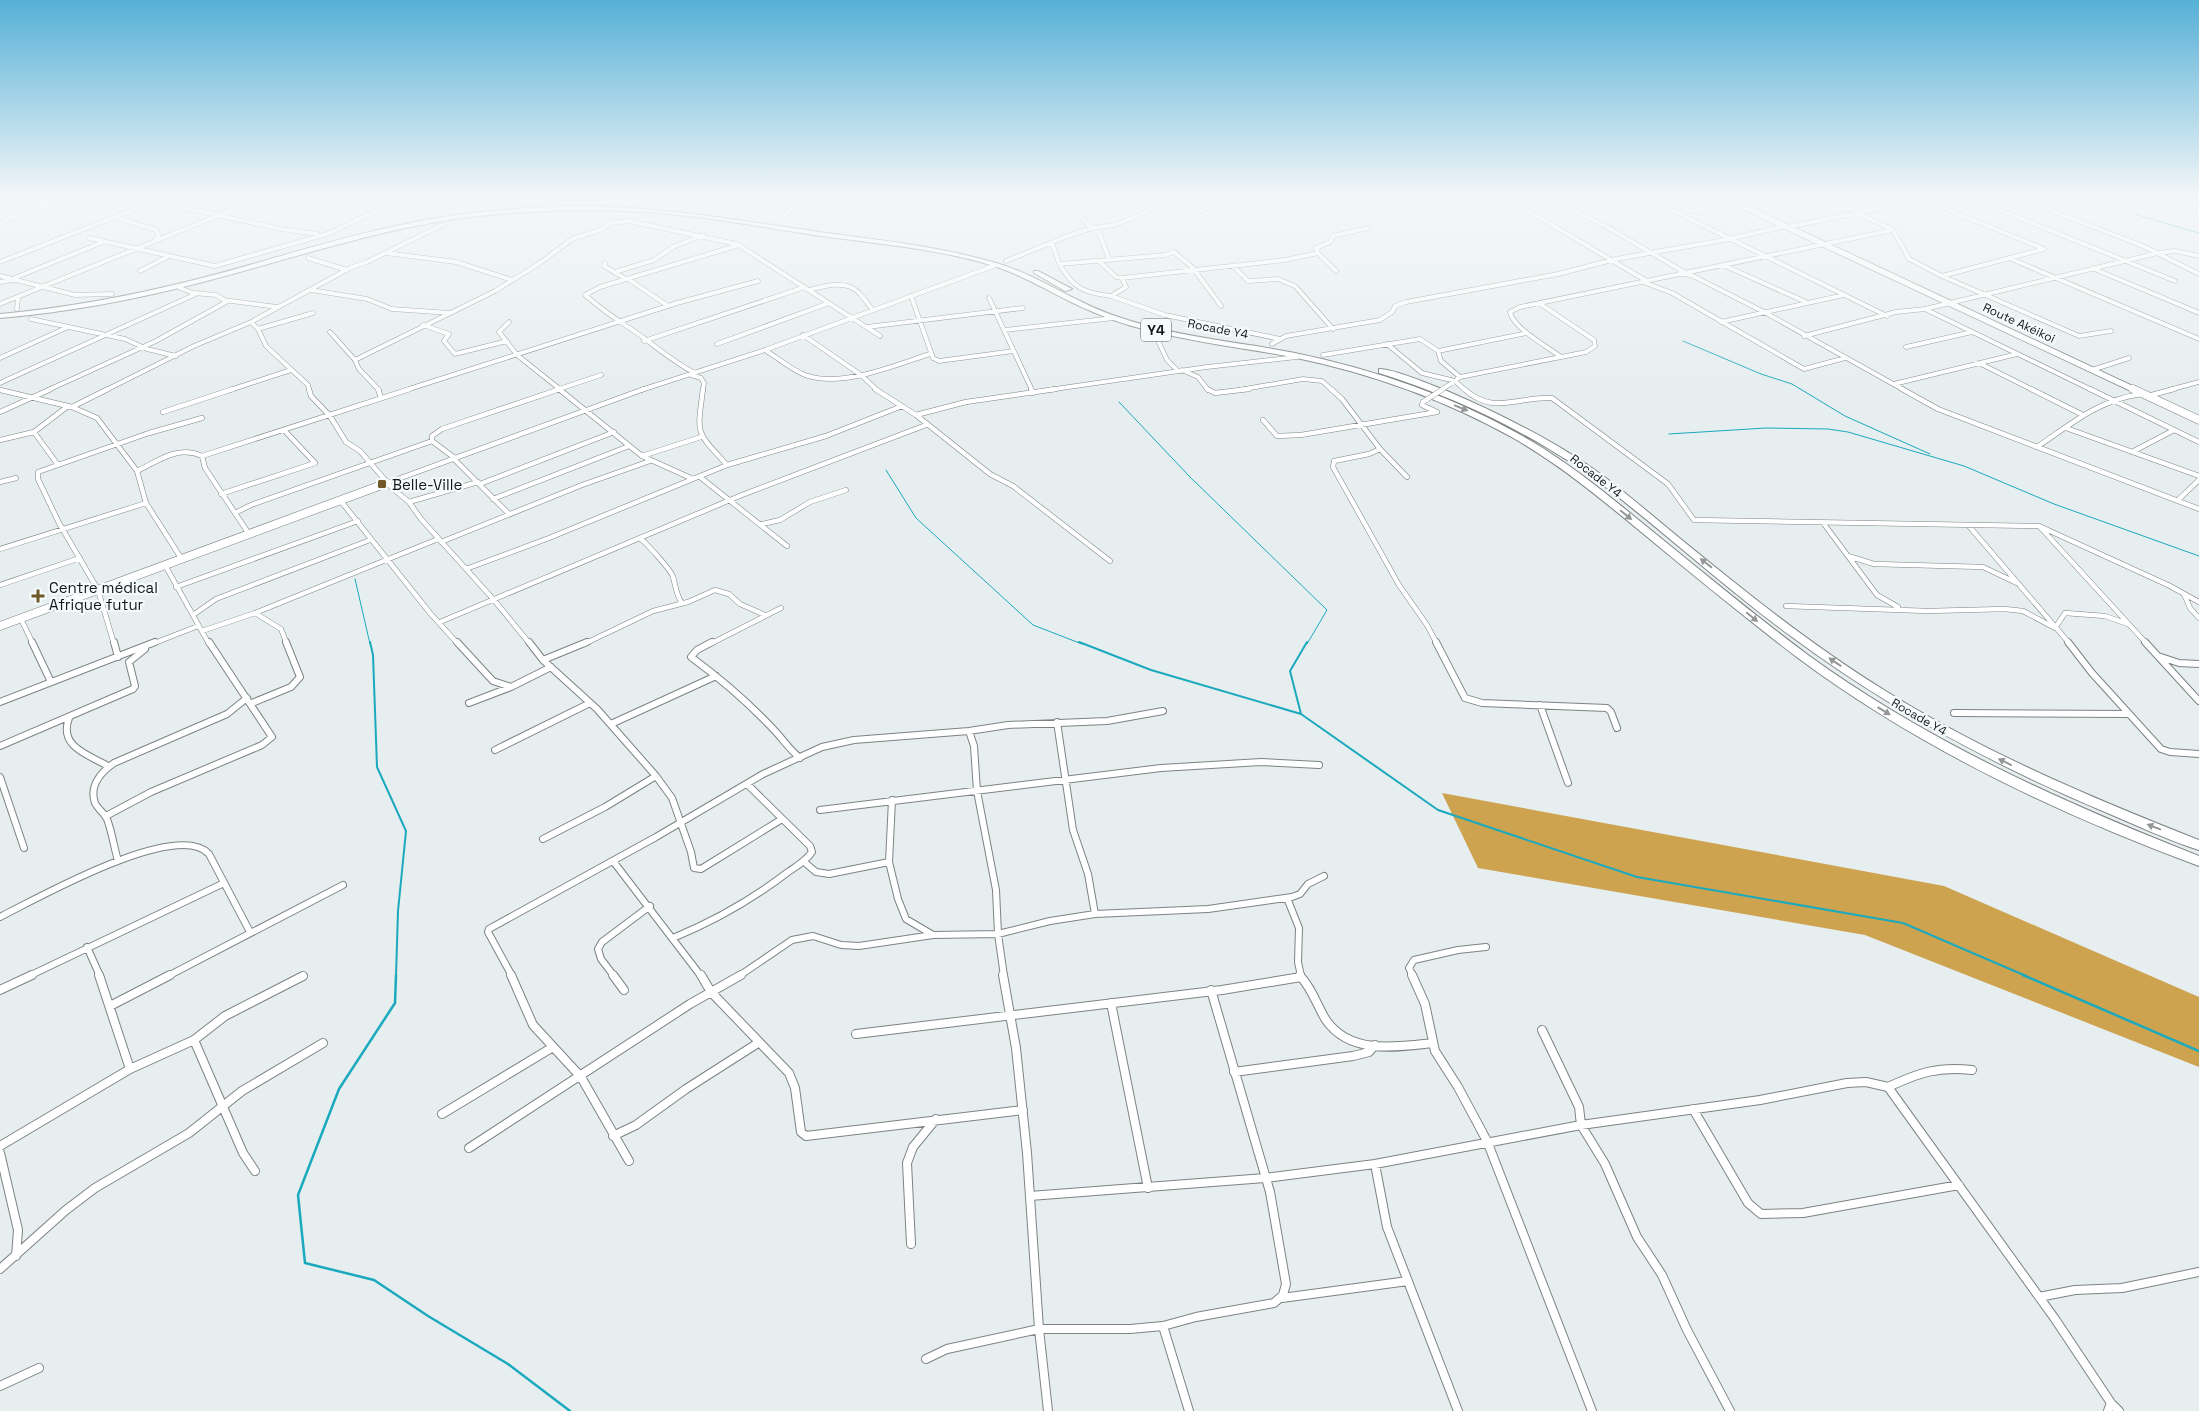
<svg xmlns="http://www.w3.org/2000/svg" width="2199" height="1411" viewBox="0 0 2199 1411" font-family="'Space Grotesk',sans-serif">
  <style>
    .forest { fill: #cda350 }
    .lines { fill: none; stroke-linecap: round; stroke-linejoin: round }
    .stream-far2 { stroke: #1ba9be; stroke-width: 1 }
    .stream-far1 { stroke: #1ba9be; stroke-width: 2 }
    .stream { stroke: #1ba9be; stroke-width: 2.5 }
    .street-far3-casing { stroke: #7d8384; stroke-width: 5 }
    .street-far2-casing { stroke: #7d8384; stroke-width: 5.5 }
    .street-far1-casing { stroke: #7d8384; stroke-width: 8 }
    .street-casing { stroke: #7d8384; stroke-width: 10 }
    .secondary-far1-casing { stroke: #7d8384; stroke-width: 7 }
    .secondary-casing { stroke: #7d8384; stroke-width: 9 }
    .highway-casing { stroke: #7d8384; stroke-width: 2 }
    .street-far3 { stroke: #fff; stroke-width: 4 }
    .street-far2 { stroke: #fff; stroke-width: 4.5 }
    .street-far1 { stroke: #fff; stroke-width: 6 }
    .street { stroke: #fff; stroke-width: 8 }
    .secondary-far1 { stroke: #fff; stroke-width: 5.5 }
    .secondary { stroke: #fff; stroke-width: 8 }
    .highway { fill: #fff; fill-rule: evenodd }
    .street-bridge-far1-casing { stroke: #7d8384; stroke-width: 5; stroke-linecap: butt }
    .street-bridge-casing { stroke: #7d8384; stroke-width: 5.5; stroke-linecap: butt }
    .street-bridge-far1 { stroke: #fff; stroke-width: 4 }
    .street-bridge { stroke: #fff; stroke-width: 4.5 }
    .oneway { fill: #959696 }
    .poi-dot { fill: #6f5728; stroke: #f5fbfd; stroke-width: 2 }
    .labels { text-anchor: middle; dominant-baseline: central; stroke-width: 4.5; stroke-linejoin: round; paint-order: stroke }
    .far-street-label { font-size: 12px; fill: #131616; stroke: #f5fbfd }
    .shield { fill: #f5fbfd; stroke: #575b5b; stroke-width: 1 }
    .shield-label { font-size: 14px; font-weight: bold; fill: #131616 }
    .poi-label { font-size: 15px; fill: #131616; stroke: #f5fbfd; text-anchor: start }
  </style>
  <rect width="100%" height="100%" fill="#e7eeef"/>
  <path class="forest" d="M1442,793L1944,886L2199,997V1067L1865,935L1478,868Z"/>
  <g class="lines">
    <path class="stream-far2" d="M2134,214L2199,233
      M1683,341L1761,374L1792,384L1845,416L1930,454
      M1119,402L1190,477L1327,610L1307,644
      M1669,434L1766,428L1828,429L1848,432L1964,466L2054,504L2199,556
      M886,470L916,518L1033,625L1082,644
      M355,579L370,644"/>
    <path class="stream-far1" d="M370,642L373,655L377,767L406,831L398,911L396,976
      M1079,642L1151,670L1301,714L1438,810L1637,877L1903,923L2026,976
      M1301,714L1290,671L1307,642"/>
    <path class="stream" d="M396,975L395,1003L339,1089L298,1195L305,1263L374,1280L428,1316L508,1364L570,1411
      M2023,975L2199,1051"/>
    <g class="street-far3-casing">
      <path id="street-far3" d="M7,196L47,205
        M129,196L281,229L317,234
        M250,196L262,198
        M486,196L501,198L509,203L508,206
        M844,196L867,199
        M1647,196L1678,213
        M1822,196L1893,230L1909,259L1942,276L2079,336L2111,331
        M1915,196L2044,249
        M1966,196L2175,281
        M2013,196L2143,246L2199,274
        M0,197L2,196
        M1174,200L1213,215
        M639,204L654,196
        M695,204L706,196
        M1739,204L1678,213L1887,316
        M1522,207L1645,280
        M1523,208L1556,201L1607,227L1684,272
        M782,216L810,196
        M115,217L156,230L159,235L154,241
        M1084,219L1088,225L1099,232L1109,259
        M4,220L71,196
        M1788,227L1941,196
        M89,238L215,266L330,233L388,205L413,196
        M1051,243C1056,250 1056,257 1060,265C1074,289 1085,293 1111,296
        M386,253L456,262L512,280
        M308,258L347,270
        M2009,258L2199,339
        M1006,261L1070,235L1092,228L1115,225L1184,196
        M1099,261L1116,277L1122,278L1126,287L1111,296L1165,315L1280,339
        M0,262L168,196
        M605,263L604,266L626,279
        M1060,264L1165,255L1174,252L1193,268L1221,306
        M1232,265L1248,281L1278,279L1295,286L1333,329
        M1723,265L1806,302
        M2092,268L2199,313
        M140,271L169,256
        M1336,271L1318,253L1316,248L1330,242L1333,236L1368,228
        M615,272L654,260L673,247L703,235
        M1680,273L1693,276L1764,312L1904,390
        M0,276L75,295L112,294
        M1942,276L2044,249
        M1122,278L1285,260L1318,253
        M12,279L103,242
        M628,279L668,306
        M0,282L13,280
        M1643,282L1672,293L1804,369L1845,358
        M180,288L193,293L216,295L224,300L277,307
        M311,290L367,299L392,309L450,313
        M809,290C825,286 847,279 860,294C865,299 868,305 873,310
        M911,296L933,358L939,361L1014,351
        M989,298L1032,390
        M1539,303L1594,340L1595,346L1586,352L1561,357
        M0,304L266,196
        M17,309L18,297
        M1925,309L2092,390
        M31,319L125,339L147,349L176,356
        M251,322L258,329L266,346L308,385L309,390
        M509,322L499,332L517,355L561,390
        M1721,322L1844,295
        M423,325L449,334L444,341L455,354L507,341
        M867,327L1023,308
        M258,329L313,313
        M1005,330L1114,318
        M330,332L355,360L359,369L379,390
        M1155,334L1167,360L1178,371
        M803,335L861,375L877,390
        M1804,336L1896,312L1925,309L2158,253L2175,251L2199,256
        M644,341L805,287
        M717,344L829,303
        M1272,344L1286,336L1380,320L1392,312L1395,306L1406,302L1558,274L1616,259L1729,239L1786,226
        M1387,344L1422,373L1455,381L1465,390
        M1906,347L1972,332
        M765,350C778,358 794,372 808,376C845,387 895,365 930,354
        M1438,351L1527,333
        M1323,355L1420,339L1438,351L1441,361L1460,377L1457,379
        M0,358L68,327
        M355,360L495,291L540,263L572,239L600,230L610,223L628,221L737,244L880,336
        M1979,363L2033,390
        M1182,370L1198,377L1208,390
        M2092,370L2129,358
        M695,373C669,360 649,340 625,325C611,316 598,306 585,295L600,287L739,245
        M691,375L701,378L704,383L703,390
        M1460,377L1561,357C1548,347 1513,328 1510,312L1520,307L1893,230
        M0,383L198,293
        M1894,384L2017,354
        M48,390L156,341L228,301
        M106,390L194,346L251,322L350,268L367,262L442,225
        M230,390L291,370
        M406,390L677,303L758,281
        M556,390L601,375
        M641,390L765,350L996,265
        M1048,390L1207,367L1297,357
        M1239,390L1303,379L1322,381L1332,390
        M2169,390L2199,382"/>
    </g>
    <g class="street-far2-casing">
      <path id="street-far2" d="M309,389L311,396L330,416L346,442L360,451L392,488L409,502L421,519L494,600L530,644
        M378,389L381,398
        M559,389L642,456L693,479
        M703,389C697,436 695,430 727,465
        M875,389L916,415L990,474L1013,486L1110,561
        M1031,389L1033,393
        M1207,389L1215,393L1249,389
        M1331,389L1342,399L1380,449L1369,454L1334,461L1333,467L1399,585L1427,625L1437,644
        M1464,389C1494,416 1518,396 1552,398L1668,484L1694,520L2039,526L2168,585L2199,602
        M1902,389L1938,409L2199,509
        M2031,389L2081,414
        M2090,389L2199,442
        M0,390L72,407L97,418L137,471L146,503L181,558
        M2148,396L2174,389
        M72,407L108,389
        M0,412L51,389
        M163,412L233,389
        M916,415L966,402L1056,389
        M1263,420L1277,436L1301,435L1437,412L1422,405L1423,402
        M2066,428L2199,476
        M0,440L34,432
        M2037,447C2071,424 2100,399 2142,394
        M1380,449L1407,477
        M2132,452L2174,430
        M202,456L205,468L249,534
        M642,456L701,437
        M456,459L432,441V436L442,429L560,389
        M455,460L509,514
        M58,465L34,432L68,406
        M137,471C158,461 178,445 202,456L410,389
        M700,477L787,546
        M0,482L16,478
        M387,483L644,389
        M480,484L614,432
        M221,494L315,463L284,430
        M493,499L629,446
        M340,500L430,613L458,644
        M2178,500L2199,480
        M409,502L478,482
        M235,513L251,505L432,441
        M762,524L780,520L810,502L846,490
        M1824,524L1877,595L1898,607
        M1968,525L2070,644
        M2040,527L2147,644
        M641,539C647,544 672,571 673,577C676,587 676,595 682,603
        M441,542L582,485L650,461
        M0,549L146,503
        M1848,556L1874,564L1983,567L2019,584
        M165,565L209,644
        M466,569L549,538L727,465L826,436L902,406
        M0,585L80,558
        M176,587L358,521
        M2184,594L2190,608L2199,618
        M1786,606L1928,611L2005,609L2023,611L2055,628L2065,613L2105,616L2128,624
        M255,613L281,629L287,644
        M193,615L216,599L370,540
        M21,619L33,644
        M440,622L742,495L926,425
        M202,631L255,613L438,539
        M114,644L98,590L59,523L38,479V472L149,433L202,418
        M152,644L198,626
        M584,644L653,611L688,602L715,590L729,594L740,604L765,615
        M710,644L781,608"/>
    </g>
    <g class="street-far1-casing">
      <path id="street-far1" d="M32,642L51,682
        M114,642L118,657
        M457,642L493,681L511,687
        M529,642L543,660L597,709L656,776L672,798L691,852L694,868L701,869L782,819
        M712,642L697,650L691,657C721,679 751,705 776,732C785,742 790,750 800,758
        M1436,642L1465,698L1482,703L1607,708L1611,712L1617,728
        M2068,642L2092,673L2161,749L2170,752L2199,754
        M2145,642L2199,701
        M2158,656L2179,663L2199,664
        M543,660L587,642
        M0,702L155,642
        M252,703L291,687L300,677L286,642
        M469,703L511,687L551,667
        M1540,705L1568,783
        M1954,713L2129,714
        M69,718C58,747 89,755 108,766
        M1057,722L1073,830L1088,874L1095,914
        M611,724L716,676
        M969,731L974,746L977,791L996,890L998,934L1004,976
        M0,746L133,689L135,686L129,662L145,649
        M495,750L590,703
        M0,777L24,848
        M892,800L889,862L898,899L906,919L933,935L998,934L1050,921L1095,914L1208,909L1292,897L1300,894L1308,884L1324,876
        M820,810L1161,768L1261,762L1319,765
        M106,816L151,792L262,745L272,737L209,642
        M543,839L605,807L656,776
        M118,861C114,847 112,832 107,819C104,813 98,809 95,803C89,786 101,772 114,763L227,714L247,698
        M613,861L701,976
        M803,861L816,872L829,874L889,862
        M1287,898L1299,928L1298,962L1301,976
        M0,917C36,899 177,819 209,854L250,932
        M673,938C714,921 753,899 788,872C797,866 806,861 812,852L810,846L747,784
        M87,947L100,976
        M29,976L224,883
        M168,976L343,885
        M512,976L488,932L489,929L656,837L763,774L822,747L854,740L969,731L1008,725L1107,721L1163,711
        M614,976L601,959L598,949L602,942L650,906
        M739,976L792,940L813,936L841,945L859,946L933,935
        M1413,976L1409,968L1414,960L1458,950L1486,947"/>
    </g>
    <g class="street-casing">
      <path id="street" d="M99,975L130,1069
        M511,975L533,1025L581,1077L629,1161
        M613,975L624,990
        M701,975L711,992L789,1073L795,1088L801,1132L806,1136L1023,1110
        M1003,975L1016,1048L1027,1153L1039,1329L1048,1411
        M1412,975L1425,1004L1435,1051L1458,1087L1487,1141L1592,1411
        M1301,977C1313,990 1317,1006 1326,1020C1350,1055 1397,1047 1433,1043
        M0,990L32,975
        M1111,1003L1148,1188
        M110,1006L170,975
        M1542,1030L1579,1107L1581,1125L1605,1164L1637,1237L1662,1275L1687,1330L1730,1411
        M856,1034L1222,990L1301,977L1300,975
        M194,1040L243,1153L255,1171
        M1972,1070C1937,1066 1919,1073 1888,1087L2055,1319L2111,1403L2119,1411
        M1234,1072L1353,1056L1369,1052L1375,1045
        M1693,1109L1748,1203L1761,1214L1803,1213L1959,1185
        M442,1114L553,1047
        M613,1136L636,1125L686,1089L758,1043
        M0,1146L130,1069L194,1040L225,1016L303,976
        M469,1148L690,1004L741,975
        M0,1153L18,1230L16,1256
        M1375,1164L1387,1227L1458,1411
        M1030,1196L1265,1178L1375,1164L1581,1125L1760,1100L1847,1083L1866,1082L1888,1087
        M911,1244L907,1163L913,1147L936,1119
        M0,1269L66,1210L95,1188L189,1133L242,1091L323,1043
        M2039,1297L2075,1290L2122,1288L2199,1272
        M1282,1298L1408,1281
        M1163,1326L1189,1411
        M926,1359L947,1349L1039,1329H1130L1163,1326L1196,1317L1274,1303L1283,1295L1286,1284L1270,1192L1211,990
        M0,1386L39,1368
        M2108,1411L2111,1403"/>
    </g>
    <g class="secondary-far1-casing">
      <path id="secondary-far1" d="M1721,196L2135,390"/>
    </g>
    <g class="secondary-casing">
      <path id="secondary" d="M2133,389L2199,420
        M0,626L387,483"/>
    </g>
    <g class="highway-casing">
      <path id="highway" d="M569,206C654,205 736,220 819,232C879,240 938,246 996,263C1025,271 1051,287 1078,300C1099,311 1122,319 1145,325C1194,339 1246,343 1295,353C1377,370 1458,398 1531,441C1572,465 1609,496 1646,526C1700,570 1753,614 1808,655C1928,742 2062,802 2199,856V866C2058,814 1919,748 1798,658C1744,617 1692,574 1640,531C1600,498 1560,465 1515,439C1446,400 1370,373 1292,357C1245,348 1198,343 1151,331C1124,325 1098,315 1073,303C1048,291 1024,276 997,267C941,249 880,244 821,236C766,228 712,217 656,213C597,208 537,210 478,216C382,227 292,259 199,283C134,300 68,312 0,318V314C66,308 130,296 194,280C262,263 328,240 396,226C453,213 511,208 569,206Z
        M1034,271H1038L1072,289L1065,291L1034,273Z
        M1379,369C1395,369 1431,385 1447,391C1498,413 1549,438 1595,470C1623,490 1650,514 1677,536C1743,590 1811,645 1884,690C1983,752 2090,797 2199,840V850C2167,840 2136,825 2105,812C1993,765 1891,710 1792,637C1722,586 1659,527 1590,475C1577,465 1563,458 1549,449C1496,417 1439,392 1379,373Z"/>
    </g>
    <use href="#street-far3" class="street-far3"/>
    <use href="#street-far2" class="street-far2"/>
    <use href="#street-far1" class="street-far1"/>
    <use href="#street" class="street"/>
    <use href="#secondary-far1" class="secondary-far1"/>
    <use href="#secondary" class="secondary"/>
    <use href="#highway" class="highway"/>
    <g class="street-bridge-far1-casing">
      <path id="street-bridge-far1" d="M1441,390L1452,383"/>
    </g>
    <g class="street-bridge-casing">
      <path id="street-bridge" d="M1423,402L1443,389"/>
    </g>
    <use href="#street-bridge-far1" class="street-bridge-far1"/>
    <use href="#street-bridge" class="street-bridge"/>
  </g>
  <defs><path id="oneway-solid" d="M-6-.8H1V-3.2L6.5 0L1 3.2V.8H-6Z" transform="scale(1.25)"/></defs>
  <g class="oneway">
    <use href="#oneway-solid" transform="translate(1461 408) rotate(22)"/>
    <use href="#oneway-solid" transform="translate(1626 515) rotate(39)"/>
    <use href="#oneway-solid" transform="translate(1706 563) rotate(-142)"/>
    <use href="#oneway-solid" transform="translate(1752 617) rotate(39)"/>
    <use href="#oneway-solid" transform="translate(1835 662) rotate(-146)"/>
    <use href="#oneway-solid" transform="translate(1884 711) rotate(31)"/>
    <use href="#oneway-solid" transform="translate(2005 762) rotate(-154)"/>
    <use href="#oneway-solid" transform="translate(2154 827) rotate(-159)"/>
  </g>
  <linearGradient id="sky" x2="0" y2="1"><stop stop-color="#56b0d7"/><stop offset="0.5" stop-color="#f4f7f8"/><stop offset="1" stop-color="#f4f7f8" stop-opacity="0"/></linearGradient>
  <rect width="2199" height="394" fill="url(#sky)"/>
  <g class="poi-dot">
    <rect x="377" y="479" width="10" height="10" rx="2.5"/>
    <path d="M35.5 588.5h5v5h5v5h-5v5h-5v-5h-5v-5h5z"/>
  </g>
  <g class="labels">
    <g class="far-street-label">
      <text transform="translate(2019 323) rotate(25)">Route Akéikoi</text>
      <text transform="translate(1218 329) rotate(11)">Rocade Y4</text>
      <text transform="translate(1596 476) rotate(38)">Rocade Y4</text>
      <text transform="translate(1919 717) rotate(30)">Rocade Y4</text>
    </g>
    <rect class="shield" x="1141" y="318.5" width="30" height="23" rx="4"/>
    <g class="shield-label">
      <text x="1156" y="330">Y4</text>
    </g>
    <g class="poi-label">
      <text x="392" y="484">Belle-Ville</text>
      <text x="49" y="587">Centre médical<tspan x="49" dy="17">Afrique futur</tspan></text>
    </g>
  </g>
</svg>
